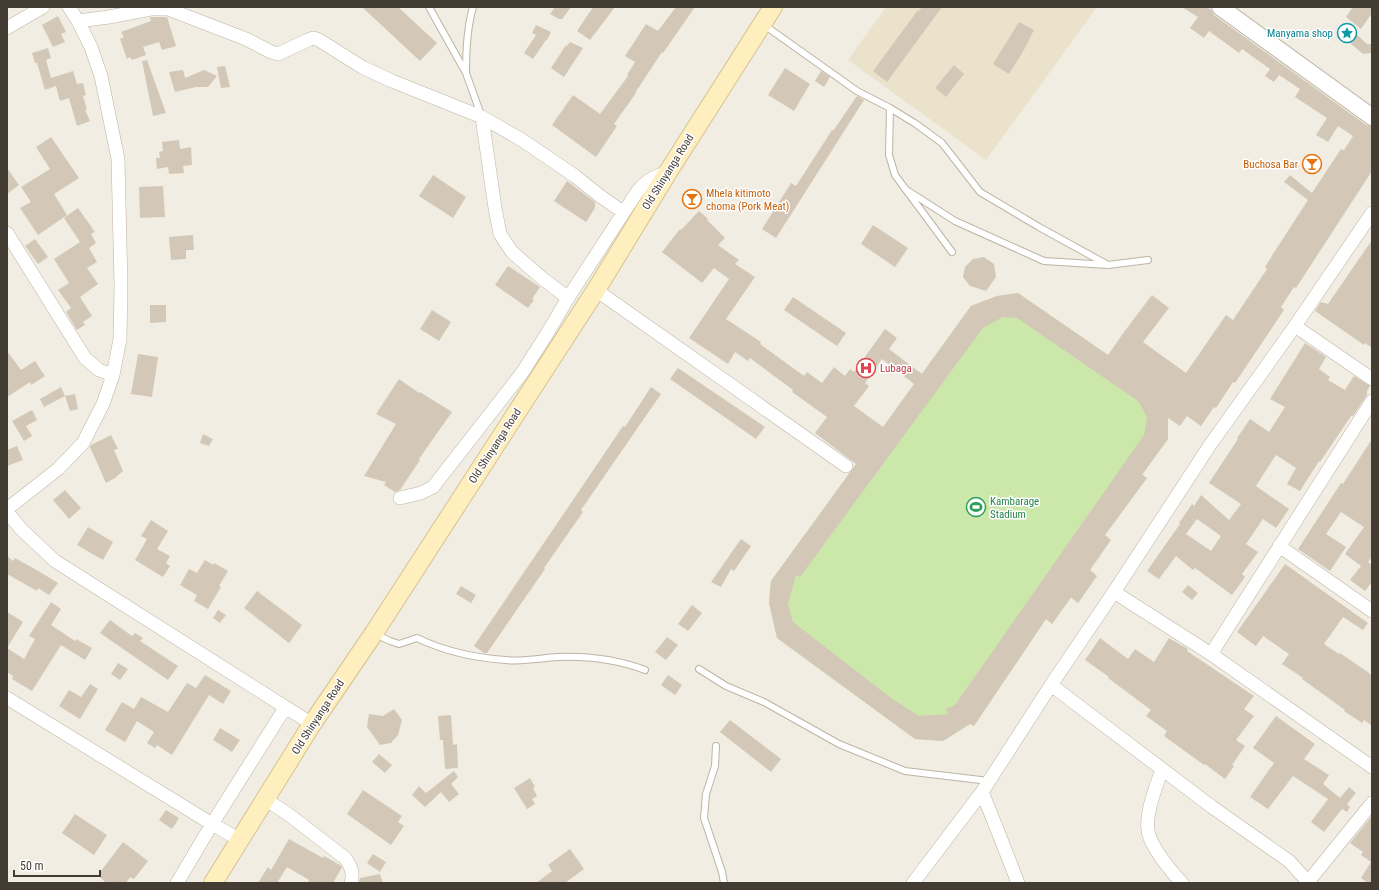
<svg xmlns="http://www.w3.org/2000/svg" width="1379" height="890" viewBox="0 0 1379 890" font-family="'Roboto Condensed',sans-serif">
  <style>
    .education { fill: #ebe2cb }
    .green { fill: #cce7aa }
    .building { fill: #d3c8b7; fill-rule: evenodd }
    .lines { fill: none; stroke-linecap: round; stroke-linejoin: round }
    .service-casing { stroke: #bdb4a5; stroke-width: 8 }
    .minor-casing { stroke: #bdb4a5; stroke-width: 14 }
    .tertiary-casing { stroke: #bdb4a5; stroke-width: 18 }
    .secondary-casing { stroke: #d5c393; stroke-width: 20 }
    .service { stroke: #fff; stroke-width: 6 }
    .minor { stroke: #fff; stroke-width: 13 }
    .tertiary { stroke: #fff; stroke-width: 16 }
    .secondary { stroke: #ffefbe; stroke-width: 18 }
    .labels { text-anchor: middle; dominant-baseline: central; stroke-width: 3; stroke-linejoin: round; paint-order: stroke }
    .culture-label { font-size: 11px; fill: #0d838f; stroke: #fff; text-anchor: end }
    .food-label { font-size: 11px; fill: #c56008; stroke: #fff; text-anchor: end }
    .street-label { font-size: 11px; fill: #433c33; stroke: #fff }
    .health-label { font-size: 11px; fill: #be3a42; stroke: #fff; text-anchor: start }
    .leisure-label { font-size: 11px; fill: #27864d; stroke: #fff; text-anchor: start }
  </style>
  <rect width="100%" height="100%" fill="#f1ede2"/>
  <path class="education" d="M886,7H1097L986,160L848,60Z"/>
  <path class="green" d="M1018,293L1160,391L1168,415V439L1142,474L1147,478L1105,535L1090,570L1097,576L1078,603L1071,598L1052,624L1046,619L974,726L970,724L943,741L915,739L777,638L769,603L771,581L971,306L997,296Z"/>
  <path class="building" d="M362,7H398L437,43L420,61Z
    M555,7H571L562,19H559L550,14Z
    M593,7H615L590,40L577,31Z
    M676,7H695L663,53L662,52L635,93H636L614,124L617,126L596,157L552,125L573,95L600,114L628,76L627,75L635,62L625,56L646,24L658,31Z
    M922,7H942L887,82L873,71L918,10L919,11Z
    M1182,7H1207L1211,10L1214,15L1366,125L1372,126V171L1296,288L1294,287L1281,307L1284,310L1235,383L1233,382L1216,408L1214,407L1201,426L1187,416L1180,426L1168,418V439L1142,475L1147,478L1105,535L1111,540L1090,570L1097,576L1078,603L1071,597L1052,624L1046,619L974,726L970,724L943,741L915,739L777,638L769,603L771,581L856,464L815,433L827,417L792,392L793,390L750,358L748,361L735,352L728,364L689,338L729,279L714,268L702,283L662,252L680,229L681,230L699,211L708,219L707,220L725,238L718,245L739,260L735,264L755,277L726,319L761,342L760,344L804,376L807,372L822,383L834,367L845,376L850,369L854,372L885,329L897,338L889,349L922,374L971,306L997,296L1018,293L1108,355L1124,332L1152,295L1169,308L1143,342L1186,373L1226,315L1233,320L1267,269L1265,267L1273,254L1308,200L1284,182L1290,175L1312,193L1341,149L1344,150L1353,136L1338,126L1328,142L1316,135L1327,118L1295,97L1300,89L1279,75L1274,82L1265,76L1270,69L1242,49L1239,53L1209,31L1204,38L1190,28L1198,17ZM1003,317L1017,318L1138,401L1147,417L1144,435L955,705L946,709L948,714L919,716L891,698L793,622L788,604L796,575L800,577L983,328ZM882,359L914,384L883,427L854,406L869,386L865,383Z
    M1353,7H1372V13L1361,29L1346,17Z
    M58,16L66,32L61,34L65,42L53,47L42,25Z
    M150,17H167L176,46L162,50L159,42L143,47L146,55L132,60L130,57L127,59L120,39L124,37L121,32L151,21Z
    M1019,22L1034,30L1024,50L1009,74L993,64Z
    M536,25L551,32L547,40H546L533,59L524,53L536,35L532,33Z
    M1356,34L1367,44H1372V53L1363,54L1349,42Z
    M570,42L583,48L564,77L551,68L566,45L567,46Z
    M48,48L51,58L46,60L51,78L73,71L77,84L83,83L86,95L83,96L87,110H85L90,121L77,126L69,98L60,101L56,86L45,90L37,63H35L32,53Z
    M147,60L166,113L153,116L142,61Z
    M954,65L964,74L946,97L935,88Z
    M225,66L230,87L221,88L217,67Z
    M785,68L810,84L794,111L768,95Z
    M183,70L185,78L204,70L217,76L208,87H196L175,92L169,72Z
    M821,71L830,77L824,87L815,81Z
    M857,96L864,100L776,238L762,229L791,183L796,186L832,130L833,131Z
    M51,137L79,178L54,194L67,215L38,235L20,208L31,202L21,187L50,169L36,147Z
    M179,140L180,149L191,147L192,165L183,166L184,173L169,174L168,167L157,169L156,158H160L159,152L163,151L162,142Z
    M7,168L19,185L7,194Z
    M433,175L466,197L453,218L419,196Z
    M567,181L595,202V208L586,222L554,201Z
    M163,186L165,217L140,218L139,187Z
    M78,208L95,232L91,234L96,243L89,248L97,262L87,268L98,284L80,297L92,316L83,322L85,325L77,330L66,312L71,308L58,290L69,283L54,259L80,242L64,218Z
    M873,225L908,248L895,267L861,244Z
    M193,235L194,250H186V259L171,260L169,237Z
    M35,239L48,257L38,264L25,246Z
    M1372,240V348L1365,343L1364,345L1315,311L1321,302L1328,304Z
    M984,257L994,264L996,277L986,291L970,286L963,277L965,267L973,259Z
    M508,266L540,287L532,299L534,300L528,308L495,285Z
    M793,297L846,333L837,346L784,310Z
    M150,305H166V322L150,323Z
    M432,310L451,322L439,341L420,329Z
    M1305,343L1326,357L1319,369L1330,377L1328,380L1345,390L1354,376L1370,386L1367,391V395L1353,416H1351L1320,462L1319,461L1300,491L1287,484L1296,468L1276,455L1272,461L1256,486L1289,509L1276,528L1263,519L1246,544L1258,552L1242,574L1245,577L1232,595L1195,568L1193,570L1176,556L1159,579L1147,571L1180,524L1179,523L1192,504L1194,506L1201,495L1229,520L1241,504L1209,483L1238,439L1237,438L1250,419L1269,432L1285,407L1270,399ZM1197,519L1221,536L1211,551L1186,534Z
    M7,351L21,370L35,361L45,376L31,385L30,382L7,397Z
    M138,354L158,357L152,397L131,394Z
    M678,368L765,427L756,439L670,379Z
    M399,379L419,393L420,392L452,412L419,459L420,460L400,490L395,492L384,485L386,482L364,476L396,424L376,414Z
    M61,387L65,396L44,407L40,399Z
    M651,387L661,394L581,510L583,512L544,568L545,569L487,653H484L474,646L573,500L623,426L625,427Z
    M75,394L78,409L70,411L65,396Z
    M32,410L37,420L26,426L32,436L24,441L12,421Z
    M203,434L213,439L209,446L200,443Z
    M111,435L118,449L114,450L123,471L115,478L106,483L90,447L91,445Z
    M1372,439V557L1368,562L1372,565V582L1365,591L1350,580L1361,566L1345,554L1364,527L1341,512L1326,534L1346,547L1330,571L1298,549L1341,483L1343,484Z
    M17,446L23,460L7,466V450Z
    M65,490L81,508L69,519L53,500Z
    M151,520L168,531L157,549L170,556L166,563L170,566L163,577L135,560L147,539L141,536Z
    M88,527L113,542L103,560L77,545Z
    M741,539L751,546L734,571L731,569L721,587L711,582Z
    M7,556L13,561L15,558L40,572L58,583L49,595L38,588L37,591L7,574Z
    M205,560L213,565L214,563L228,571L219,586L221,587L208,609L194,601L197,595L180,585L189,569L197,573Z
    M1285,564L1368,623L1363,630L1343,617L1324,644L1339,654L1340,653L1372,675V726L1364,720L1362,723L1344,711L1345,710L1302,679L1303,678L1282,664L1289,654L1263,636L1256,646L1237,632Z
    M1188,585L1198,593L1192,600L1182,592Z
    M461,586L476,595L471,603L456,594Z
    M257,591L302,625L289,643L244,608Z
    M51,602L61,609L51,625L75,641L76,639L92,648L85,660L61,645L32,691L12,679L13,676L7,672V648L24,659L35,639L29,636Z
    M692,605L702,613L688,631L678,624Z
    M218,610L226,615L220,623L213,618Z
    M7,612L23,622L7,648Z
    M110,620L132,636L135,633L143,638L140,641L178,666L168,680L100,633Z
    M667,637L678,645L666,660L655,652Z
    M1100,638L1128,659L1135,649L1154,662L1169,638L1188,649L1187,651L1254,696L1244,709L1254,716L1236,740L1245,746L1232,765L1234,766L1225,779L1205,764L1204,765L1164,736L1167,731L1146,716L1151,710L1108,678L1109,677L1085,660Z
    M118,663L128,669L120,680L111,674Z
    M205,675L231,691L223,704L209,695L172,755L157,745L155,748L147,743L154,732L137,721L125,742L105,730L122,702L134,709L141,697L168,712L187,683L196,688Z
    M668,675L682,685L675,695L661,685Z
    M90,684L98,689L80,719L59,706L69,690L81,697Z
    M394,709L402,720L398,735L391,743L380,745L367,727L369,714L383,716Z
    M451,715L453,745L457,744L458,768L445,769L443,740H440L438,716Z
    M1276,716L1315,744L1304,759L1329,775L1323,784L1340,798L1349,787L1356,793L1347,804L1350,807L1347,812L1342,809L1324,832L1311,822L1328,799L1293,776L1268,809L1250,797L1274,763L1253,748Z
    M730,720L781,759L771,772L720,732Z
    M220,728L240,740L232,752L213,740Z
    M379,754L392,765L385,773L372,762Z
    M454,771L458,777L451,784L459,794L449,802L441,792L425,807L412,795L419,786L426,793Z
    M530,778L535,787L533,788L537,796L532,799L535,804L527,809L514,788Z
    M363,790L402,816L398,822L404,826L391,845L347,814Z
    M166,810L179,818L172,829L159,820Z
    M75,814L107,835L94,855L62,833Z
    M1372,816V883H1368L1361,878L1371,862L1361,855L1363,852L1350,843Z
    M289,839L323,858L324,856L340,865L342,867L333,883H308L309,880L287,867L277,883H258L268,867L271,870Z
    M123,842L148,861L134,879L130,877L126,883H106L98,875Z
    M570,849L584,869L565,883H536L552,871L548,865Z
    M373,854L386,862L380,872L367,863Z
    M380,874L383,883H359L360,878Z"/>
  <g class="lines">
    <g class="service-casing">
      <path id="service" d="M429,7L466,73L481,115
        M764,25L857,91L890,108L916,124L942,143L980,192L1039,227L1108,265
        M466,71C466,49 467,28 473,7
        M890,108L889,155L895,175L952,252
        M905,189L955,221L1044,261L1108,265L1148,260
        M375,634L390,641L399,644L417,638C444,651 476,658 506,660C523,662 541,658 558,657C587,656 618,660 645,670
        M699,669L726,686L764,702L839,744L905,771L989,781
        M716,746L715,766L706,794L704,818L722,872L724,883"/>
    </g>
    <g class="minor-casing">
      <path id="minor" d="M78,21L109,17L151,9H168L246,39L271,52L278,54L308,40L313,38L319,40L362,67L392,81L482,117L522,140L575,176L600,196L623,212
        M7,28L43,7
        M482,117L495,208L500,234L512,252L543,279L568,298
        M7,233L85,358L99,370L113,375
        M596,290L846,466
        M1295,326L1372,379
        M400,498L421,493L433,487L522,373L548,332L568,298L637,192C647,180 653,177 668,172
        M7,509L58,469L83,443L103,404L113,375L120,339L121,286L118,159L101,76L91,47L78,21L69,7
        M7,512L22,530L55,561L312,724
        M1279,546L1372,611
        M1114,592L1211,654L1372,767
        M1211,654L1372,401
        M1051,685L1212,807L1289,861L1309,883
        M7,698L212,824L240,840
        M1162,769C1156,788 1142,819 1150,838C1157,855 1170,870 1182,883
        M982,792L997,829L1018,883
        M265,799L288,814L345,858C351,866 354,873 351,883
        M1308,882L1372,803
        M177,883L212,824L285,708
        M913,883L982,792L1051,685L1114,592L1210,445L1295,326L1372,213"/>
    </g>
    <g class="tertiary-casing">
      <path id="tertiary" d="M1220,7L1372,117"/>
    </g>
    <g class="secondary-casing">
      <path id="secondary" d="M213,883L312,724L374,633L596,290L668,172L773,7"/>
    </g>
    <use href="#service" class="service"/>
    <use href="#minor" class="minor"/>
    <use href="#tertiary" class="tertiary"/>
    <use href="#secondary" class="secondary"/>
  </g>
  <defs>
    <g id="sight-ring" transform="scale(1)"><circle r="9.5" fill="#fff" stroke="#0f9aa8" stroke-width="1.5"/><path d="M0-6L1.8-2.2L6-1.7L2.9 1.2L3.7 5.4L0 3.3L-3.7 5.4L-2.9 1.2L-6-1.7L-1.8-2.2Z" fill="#0f9aa8"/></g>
    <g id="bar-ring" transform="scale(1)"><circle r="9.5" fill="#fff" stroke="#e8710a" stroke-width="1.5"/><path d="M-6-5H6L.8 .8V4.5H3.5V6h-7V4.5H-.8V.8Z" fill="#e8710a"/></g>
    <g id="hospital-ring" transform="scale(1)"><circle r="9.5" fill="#fff" stroke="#e0444e" stroke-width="1.5"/><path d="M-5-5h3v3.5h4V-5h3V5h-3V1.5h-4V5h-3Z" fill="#e0444e"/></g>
    <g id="stadium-ring" transform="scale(1)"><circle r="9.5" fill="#fff" stroke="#2e9e5b" stroke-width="1.5"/><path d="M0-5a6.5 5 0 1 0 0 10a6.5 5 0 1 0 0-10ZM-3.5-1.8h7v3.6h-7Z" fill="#2e9e5b"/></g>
  </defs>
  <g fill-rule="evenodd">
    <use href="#sight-ring" x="1347" y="33"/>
    <use href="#bar-ring" x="1312" y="164"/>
    <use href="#bar-ring" x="692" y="199"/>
    <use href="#hospital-ring" x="866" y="368"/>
    <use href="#stadium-ring" x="976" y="507"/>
  </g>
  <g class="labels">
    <g class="culture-label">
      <text x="1333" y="33">Manyama shop</text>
    </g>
    <g class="food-label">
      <text x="1298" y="164">Buchosa Bar</text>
      <text x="706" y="193" text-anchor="start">Mhela kitimoto<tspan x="706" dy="13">choma (Pork Meat)</tspan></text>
    </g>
    <g class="street-label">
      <text transform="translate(668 172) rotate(-58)">Old Shinyanga Road</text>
      <text transform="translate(495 446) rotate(-57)">Old Shinyanga Road</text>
      <text transform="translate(318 717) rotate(-57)">Old Shinyanga Road</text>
    </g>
    <g class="health-label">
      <text x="880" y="368">Lubaga</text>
    </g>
    <g class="leisure-label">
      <text x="990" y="501">Kambarage<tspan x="990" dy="13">Stadium</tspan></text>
    </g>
  </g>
  <rect width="1379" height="890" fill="none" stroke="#433c33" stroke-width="16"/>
  <path d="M14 870v6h86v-6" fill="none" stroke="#433c33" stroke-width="2"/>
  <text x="20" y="870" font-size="12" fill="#433c33" stroke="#ffffff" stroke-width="3" paint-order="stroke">50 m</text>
</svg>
